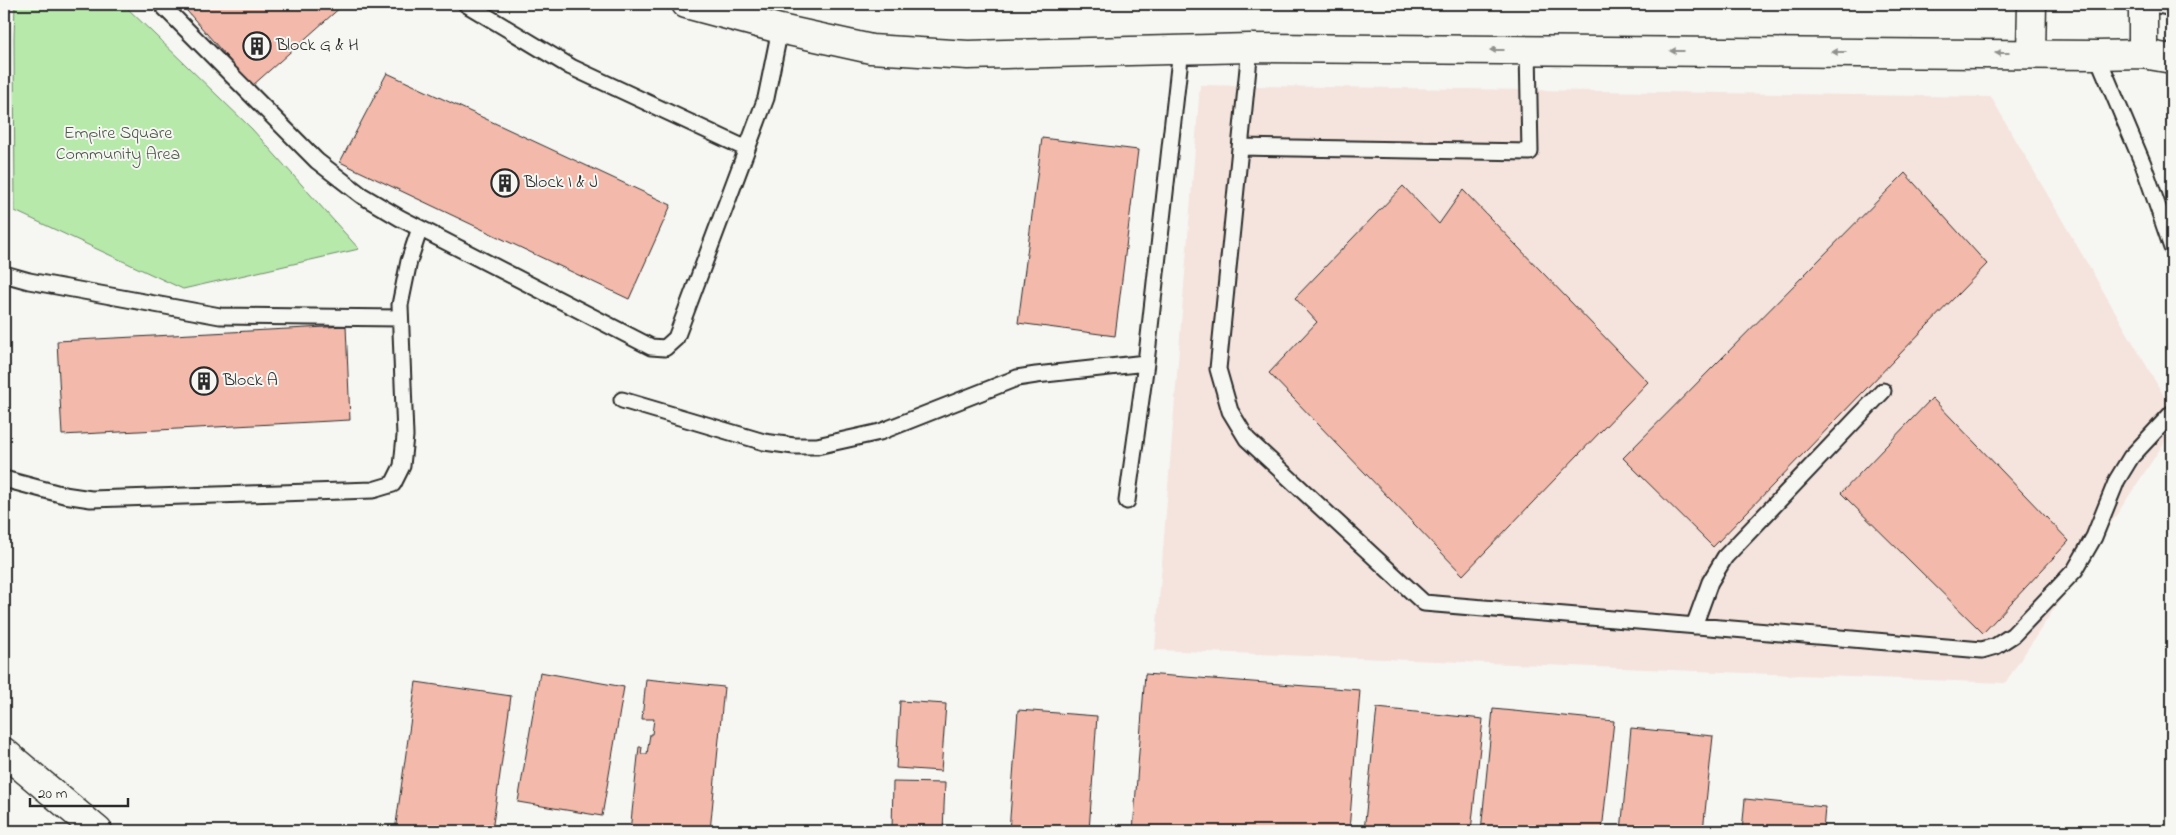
<svg xmlns="http://www.w3.org/2000/svg" width="2176" height="835" viewBox="0 0 2176 835" font-family="'Indie Flower',sans-serif">
  <style>
    .built { fill: #f5e4dd }
    .green { fill: #b6e9aa; stroke: #708a6a }
    .building { fill: #f3baab; stroke: #2b2b2b }
    .lines { fill: none; stroke-linecap: round; stroke-linejoin: round }
    .lane-casing { stroke: #2b2b2b; stroke-width: 19 }
    .street-casing { stroke: #2b2b2b; stroke-width: 31 }
    .primary-casing { stroke: #2b2b2b; stroke-width: 31 }
    .lane { stroke: #f6f6f2; stroke-width: 15 }
    .street { stroke: #f6f6f2; stroke-width: 28 }
    .primary { stroke: #f6f6f2; stroke-width: 28 }
    .oneway { fill: #90908e }
    .labels { text-anchor: middle; dominant-baseline: central; stroke-width: 4; stroke-linejoin: round; paint-order: stroke }
    .poi-label { font-size: 18px; fill: #2b2b2b; stroke: #f6f6f2; text-anchor: start }
    .park-label { font-size: 18px; fill: #4e5a4b; stroke: #f6f6f2 }
  </style>
  <rect width="100%" height="100%" fill="#f6f6f2"/>
  <filter id="ink" filterUnits="userSpaceOnUse"><feTurbulence type="fractalNoise" baseFrequency=".02" numOctaves="2"/><feDisplacementMap in="SourceGraphic" scale="10" xChannelSelector="R" yChannelSelector="G"/><feConvolveMatrix kernelMatrix="1 2 1 2 8 2 1 2 1" color-interpolation-filters="sRGB"/></filter>
  <g filter="url(#ink)">
    <path class="built" d="M1200,85L1991,97L2172,410V431L2005,683L1155,650Z"/>
    <path class="green" d="M15,4H123L252,129L359,249L183,289L15,211L14,38Z"/>
    <path class="building" d="M181,4H342L343,5L252,86Z
      M387,73L671,205L629,299L340,162Z
      M1042,138L1138,150L1115,336L1018,323Z
      M1905,173L1987,264L1713,547L1623,458Z
      M1403,186L1439,224L1463,190L1648,382L1463,575L1269,373L1317,322L1295,298Z
      M346,326L350,420L62,435L57,341Z
      M1932,398L2069,541L1983,633L1841,493Z
      M540,672L624,687L602,816L518,802Z
      M1145,674L1360,690L1349,831H1133Z
      M646,679L724,687L710,831H630L639,747H642L641,754H647L650,734H652L654,719H642Z
      M416,682L511,696L492,831H395Z
      M900,701L946,704L941,771L896,768Z
      M1377,708L1483,719L1471,831H1364Z
      M1493,709L1614,721L1602,831H1481Z
      M1018,710L1097,716L1089,831H1009Z
      M1631,728L1713,736L1703,831H1621Z
      M893,782L945,783L943,831H892Z
      M1745,799L1825,807L1823,831H1742Z"/>
    <g class="lines">
      <g class="lane-casing">
        <path id="lane" d="M161,4L317,161L361,195L400,218L651,347L665,348L676,338L766,98L780,29
          M466,4L571,67L747,149
          M2153,4L2172,8
          M1250,48L1218,369L1230,411L1247,439L1424,603L1982,650L1996,646L2013,635L2075,570L2094,537L2117,480L2131,457L2172,413
          M2097,55L2143,164L2172,248
          M1240,147L1530,152L1528,50
          M4,274L29,281L220,316L400,318
          M622,400L764,442L794,446H817L880,432L1017,378L1036,375L1146,363L1181,49
          M4,479L64,495L91,499L373,490L393,484L402,466L405,436L400,305L409,261L420,228
          M1127,501L1146,363
          M1694,626L1710,582L1725,557L1883,391"/>
      </g>
      <g class="street-casing">
        <path id="street" d="M2031,53L2032,4
          M2143,54V4
          M4,752L98,831"/>
      </g>
      <g class="primary-casing">
        <path id="primary" d="M686,4L780,29L871,49L968,55L1250,48L2097,55L2143,54L2172,59"/>
      </g>
      <use href="#lane" class="lane"/>
      <use href="#street" class="street"/>
      <use href="#primary" class="primary"/>
    </g>
    <defs><path id="oneway-solid" d="M-6-.8H1V-3.2L6.5 0L1 3.2V.8H-6Z" transform="scale(1.25)"/></defs>
    <g class="oneway">
      <use href="#oneway-solid" transform="translate(1497 50) rotate(-180)"/>
      <use href="#oneway-solid" transform="translate(1677 51) rotate(-180)"/>
      <use href="#oneway-solid" transform="translate(1839 52) rotate(-180)"/>
      <use href="#oneway-solid" transform="translate(2002 53) rotate(-180)"/>
    </g>
  </g>
  <defs>
    <g id="building-ring" transform="scale(1.4375)"><circle r="9.5" fill="#f6f6f2" stroke="#2b2b2b" stroke-width="1.5"/><path d="M-4-6H4V6H1V3H-1V6H-4ZM-2.5-4.3h1.7v1.8h-1.7ZM.8-4.3h1.7v1.8H.8ZM-2.5-1h1.7V.8h-1.7ZM.8-1h1.7V.8H.8Z" fill="#2b2b2b"/></g>
  </defs>
  <g fill-rule="evenodd">
    <use href="#building-ring" x="257" y="46"/>
    <use href="#building-ring" x="505" y="183"/>
    <use href="#building-ring" x="204" y="381"/>
  </g>
  <g class="labels">
    <g class="poi-label">
      <text x="276" y="46">Block G &amp; H</text>
      <text x="524" y="183">Block I &amp; J</text>
      <text x="223" y="381">Block A</text>
    </g>
    <g class="park-label">
      <text x="118" y="134">Empire Square<tspan x="118" dy="21">Community Area</tspan></text>
    </g>
  </g>
  <rect width="2176" height="835" fill="none" stroke="#f6f6f2" stroke-width="20"/>
  <rect x="10" y="10" width="2156" height="815" fill="none" stroke="#2b2b2b" stroke-width="2" filter="url(#ink)"/>
  <path d="M30 798v8h98v-8" fill="none" stroke="#2b2b2b" stroke-width="2.5"/>
  <text x="38" y="798" font-size="15" fill="#2b2b2b" stroke="#f6f6f2" stroke-width="4" paint-order="stroke">20 m</text>
</svg>
